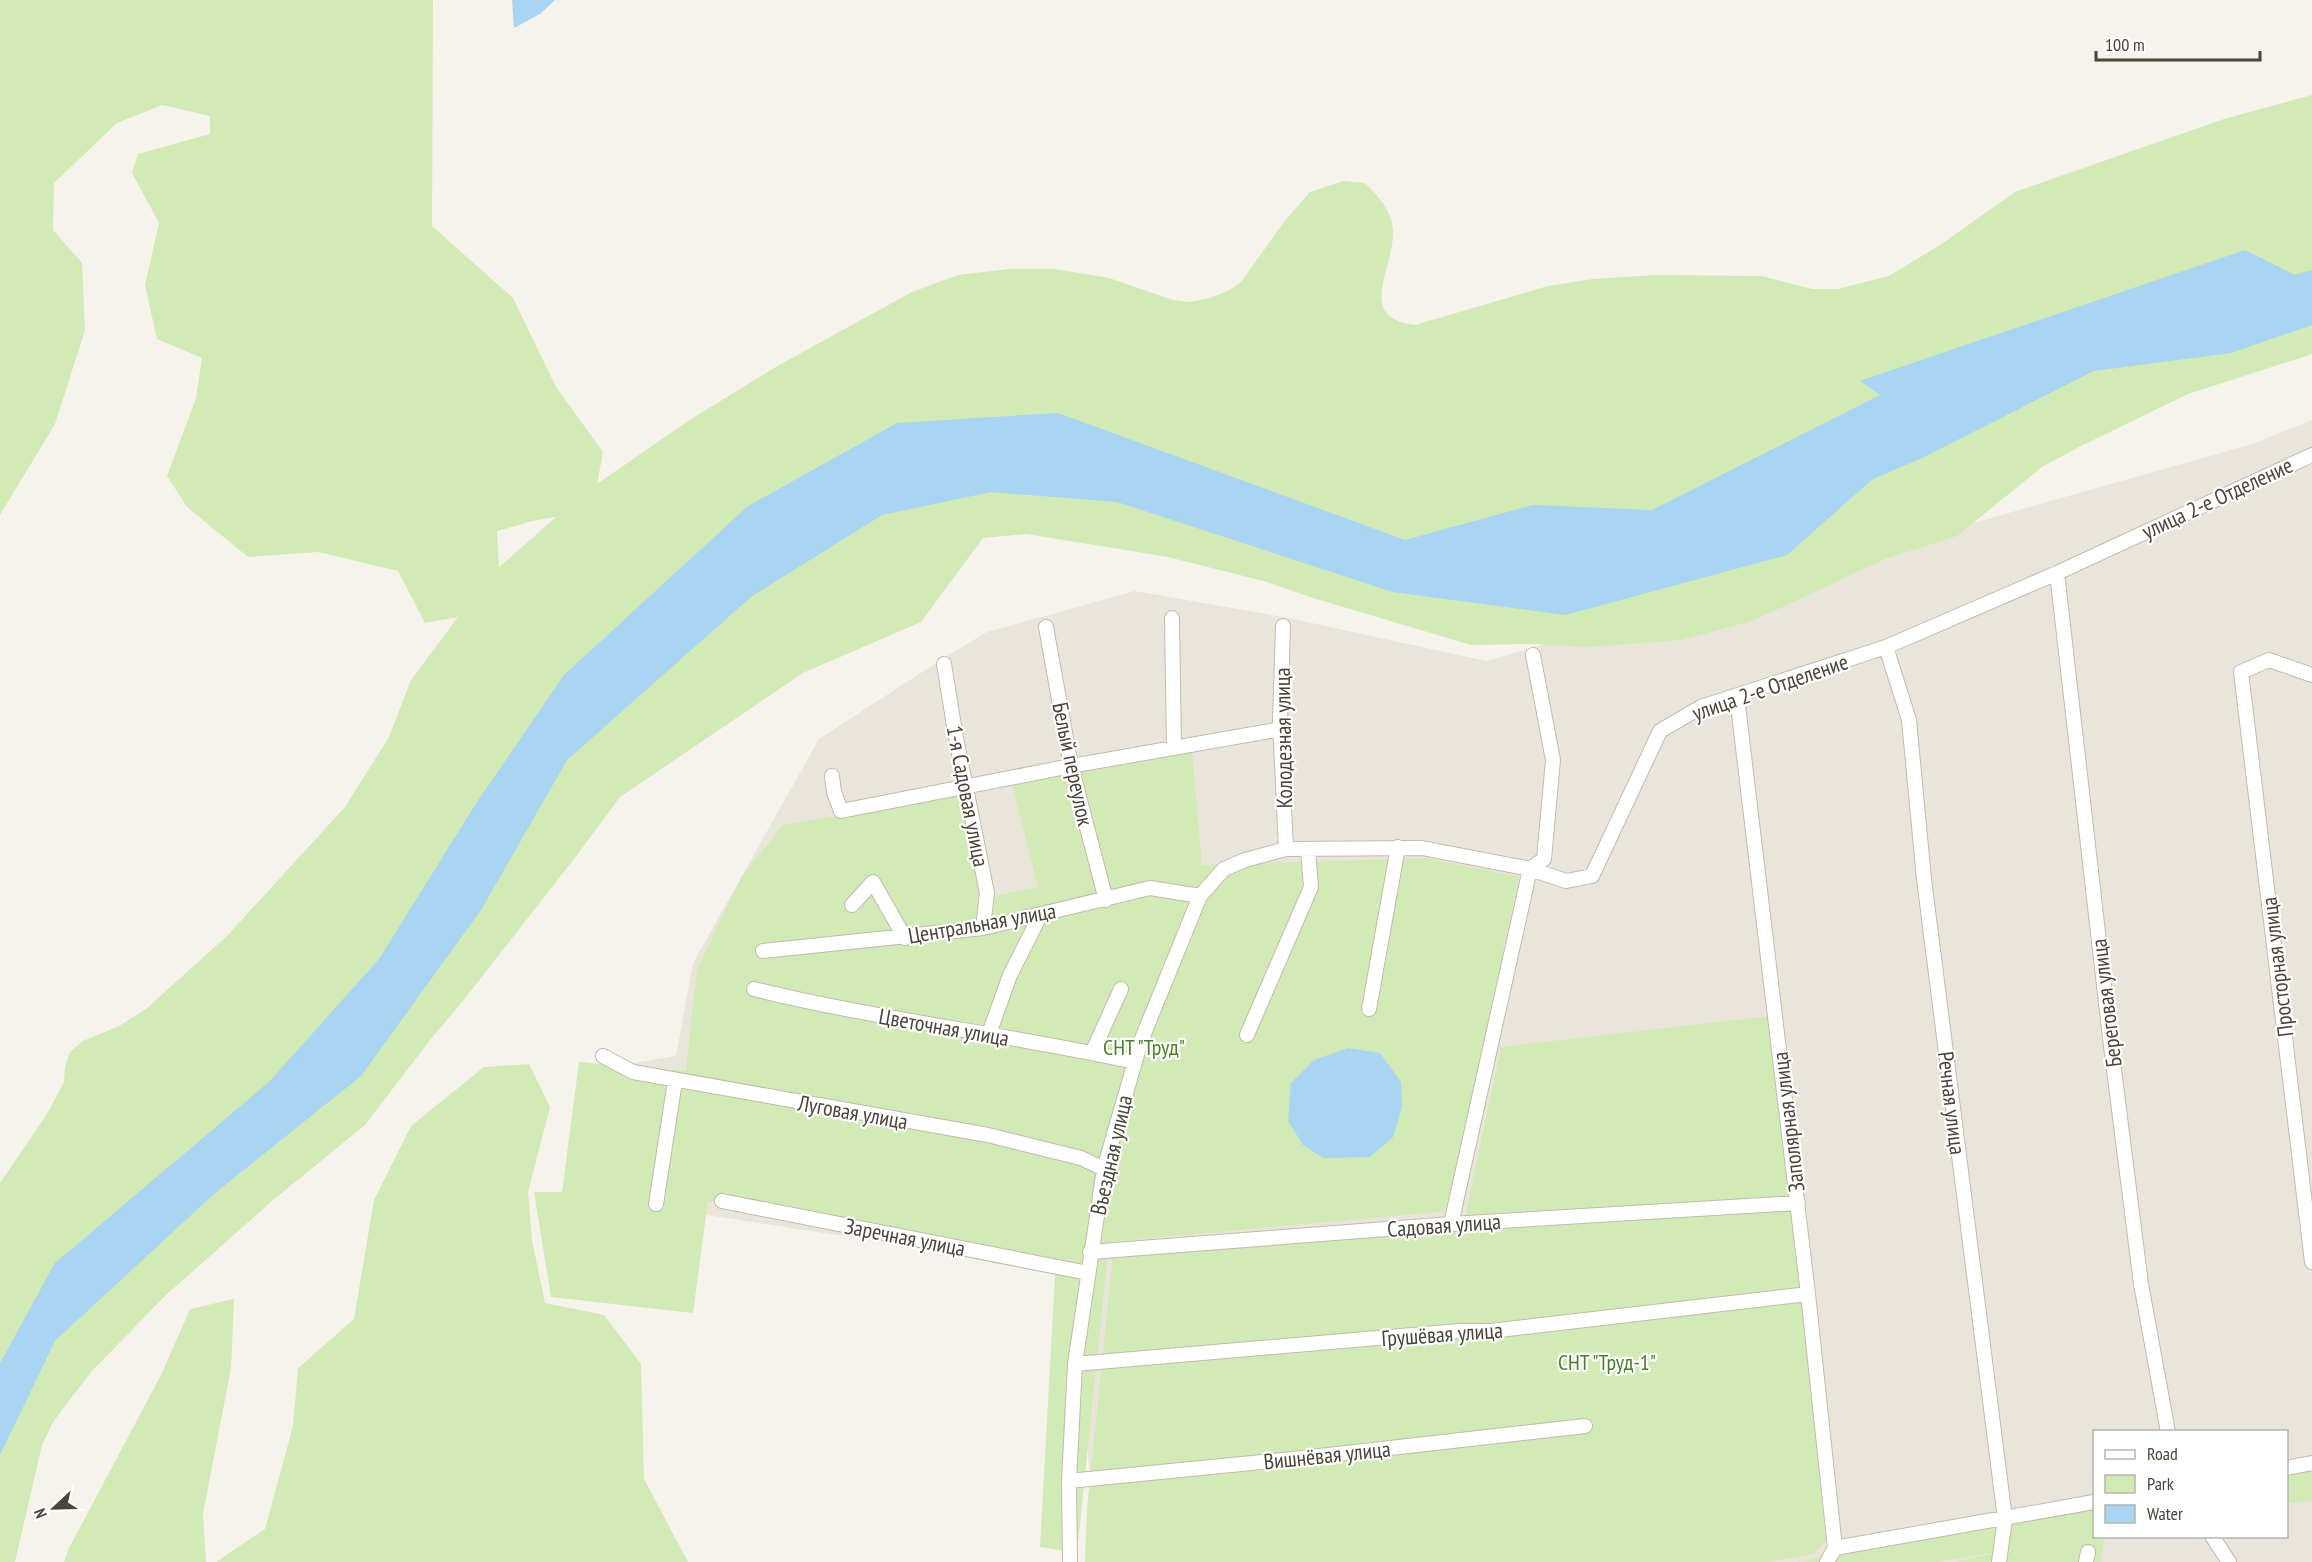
<svg xmlns="http://www.w3.org/2000/svg" width="2312" height="1562" viewBox="0 0 2312 1562" font-family="'PT Sans Narrow',sans-serif">
  <style>
    .residential { fill: #eae5da; fill-rule: evenodd }
    .green { fill: #d2eab5; fill-rule: evenodd }
    .water { fill: #a9d4f2 }
    .lines { fill: none; stroke-linecap: round; stroke-linejoin: round }
    .minor-casing { stroke: #c2bbae; stroke-width: 16 }
    .minor { stroke: #fff; stroke-width: 14 }
    .labels { text-anchor: middle; dominant-baseline: central; stroke-width: 4.5; stroke-linejoin: round; paint-order: stroke }
    .street-label { font-size: 22px; fill: #4b4439; stroke: #fff }
    .park-label { font-size: 22px; fill: #4a7f2a; stroke: #fff }
  </style>
  <rect width="100%" height="100%" fill="#f6f3ec"/>
  <path class="residential" d="M2312,420V1562H1096L1095,1525L1070,1271L583,1196L602,1068L676,1056L693,963L819,739L947,656L987,632L1135,591L1289,618L1486,661L2252,444ZM2094,1432H2286V1536H2094Z"/>
  <path class="green" d="M0,0H433L432,226L513,298L556,387L603,452L597,484L688,421L779,365L912,292L958,275L1009,269H1054L1109,278L1173,300L1189,302L1210,298L1230,290L1241,282L1284,222L1310,192L1343,181L1365,183C1378,196 1392,211 1393,230C1395,268 1354,318 1415,325L1548,286L1593,279L1655,275L1762,276L1812,289H1838L1889,276L1940,245L2015,192L2224,119L2312,95V354L2188,394L2079,447L2042,467L1957,536L1885,559L1752,621L1681,640L1588,647L1532,644L1471,645L1310,597L1267,582L1168,557L1027,534L983,538L921,622L803,673L620,797L574,859L462,1002L430,1040L365,1125L272,1201L165,1296L91,1372L53,1422L42,1445L15,1562H0V1183L47,1114L64,1082L65,1067L70,1052L83,1041L119,1026L146,1009L228,935L345,807L389,737L411,680L458,617L425,623L398,571L318,552L248,557L187,507L167,476L196,398L202,358L157,339L145,285L159,223L132,173L138,154L210,134V116L162,105L117,123L54,183L53,230L82,263L85,330L55,424L0,515ZM555,517V518L499,567L497,531L533,521Z
    M1192,753L1202,865L1426,858L1519,877L1448,1211L1109,1242L1077,1553L1040,1547L1055,1275L708,1201L693,1313L551,1297L534,1192H562L579,1062L686,1071L697,969L742,876L783,825L961,794L985,898L1038,887L1012,784Z
    M1771,1016L1826,1541L1813,1554L1767,1562H1085L1087,1509L1113,1255L1464,1222L1501,1047Z
    M529,1064L550,1107L528,1192L532,1240L545,1303L604,1315L641,1364L644,1479L688,1562H216L265,1529L293,1426L298,1368L354,1319L374,1200L411,1126L484,1067Z
    M234,1299L231,1368L203,1514L206,1562H64L69,1548L161,1375L190,1309Z
    M2312,1466V1500L2287,1504V1471Z
    M2094,1507V1536L2104,1537L2101,1562H1956L2003,1551L1935,1562H1797Z"/>
  <path class="water" d="M512,0H555L540,14L514,28Z
    M2245,250L2295,275L2312,270V325L2231,353L2094,371L1920,459L1873,479L1787,555L1565,615L1393,592L1117,502L991,492L882,515L751,597L567,760L481,910L361,1076L215,1193L55,1341L0,1455V1363L55,1263L269,1082L379,959L475,805L564,675L748,506L897,423L1058,413L1405,540L1533,505L1652,510L1880,395L1860,381Z
    M1348,1048L1380,1053L1401,1082L1402,1107L1393,1137L1370,1157L1323,1158L1303,1145L1288,1121L1291,1083L1314,1060Z"/>
  <g class="lines">
    <g class="minor-casing">
      <path id="minor" d="M2057,573L2110,1038L2141,1284L2168,1432
        M1172,618L1174,748
        M1283,626L1280,721L1286,849
        M1046,627L1071,766L1106,900
        M1886,647L1909,720L1924,879L2005,1519L1999,1562
        M944,664L956,738L987,893L983,928
        M2312,675L2269,660L2241,672L2312,1262
        M1737,697L1808,1294L1835,1548
        M832,776L834,792L841,811L1071,766L1281,729
        M852,905L873,882L905,938
        M763,951L983,928L1150,888L1200,896
        M754,989C879,1020 1008,1034 1135,1062
        M1369,1009L1398,847
        M989,1034L1010,975L1041,914
        M1247,1035L1311,887L1308,850
        M1092,1053L1121,989
        M603,1056L633,1072L988,1135L1081,1158L1104,1169
        M722,1201L1088,1273
        M656,1204L675,1081
        M1451,1224L1530,869L1544,859L1553,760L1533,655
        M1090,1252L1451,1224L1798,1203
        M1075,1364L1459,1331H1491L1808,1294
        M2286,1468L2312,1463
        M1069,1481L1293,1459L1585,1426
        M2212,1536L2229,1562
        M1835,1548L2094,1502
        M1070,1562L1069,1481L1075,1364L1104,1169L1141,1041L1200,896L1224,869L1245,860L1286,849L1422,848L1530,869L1566,881L1592,876L1660,731L1701,707L1886,647L2057,573L2312,455
        M1827,1562L1835,1548
        M2086,1562L2088,1552"/>
    </g>
    <use href="#minor" class="minor"/>
  </g>
  <g class="labels">
    <g class="street-label">
      <text transform="translate(2217 498) rotate(-25)">улица 2-е Отделение</text>
      <text transform="translate(1770 687) rotate(-19)">улица 2-е Отделение</text>
      <text transform="translate(1283 738) rotate(-91)">Колодезная улица</text>
      <text transform="translate(1073 764) rotate(78)">Белый переулок</text>
      <text transform="translate(968 796) rotate(79)">1-я Садовая улица</text>
      <text transform="translate(982 923) rotate(-10)">Центральная улица</text>
      <text transform="translate(2277 967) rotate(-97)">Просторная улица</text>
      <text transform="translate(2106 1003) rotate(-97)">Береговая улица</text>
      <text transform="translate(944 1027) rotate(10)">Цветочная улица</text>
      <text transform="translate(1952 1103) rotate(83)">Речная улица</text>
      <text transform="translate(853 1112) rotate(10)">Луговая улица</text>
      <text transform="translate(1788 1122) rotate(-97)">Заполярная улица</text>
      <text transform="translate(1111 1155) rotate(-77)">Въездная улица</text>
      <text transform="translate(1444 1225) rotate(-4)">Садовая улица</text>
      <text transform="translate(905 1237) rotate(11)">Заречная улица</text>
      <text transform="translate(1442 1334) rotate(-4)">Грушёвая улица</text>
      <text transform="translate(1327 1455) rotate(-6)">Вишнёвая улица</text>
    </g>
    <g class="park-label">
      <text x="1144" y="1047">СНТ "Труд"</text>
      <text x="1607" y="1362">СНТ "Труд-1"</text>
    </g>
  </g>
  <rect x="2093" y="1430" width="195" height="108" fill="#ffffff" stroke="#b7b4b0" stroke-width="1.5"/>
  <rect x="2105" y="1450" width="30" height="9" fill="#ffffff" stroke="#b7b4b0" stroke-width="1.5"/>
  <text x="2147" y="1460" font-size="18" fill="#4b4439">Road</text>
  <rect x="2105" y="1475" width="30" height="18" fill="#d2eab5" stroke="#b7b4b0" stroke-width="1.5"/>
  <text x="2147" y="1490" font-size="18" fill="#4b4439">Park</text>
  <rect x="2105" y="1505" width="30" height="18" fill="#a9d4f2" stroke="#b7b4b0" stroke-width="1.5"/>
  <text x="2147" y="1520" font-size="18" fill="#4b4439">Water</text>
  <g transform="translate(54 1508) rotate(248)" stroke="#ffffff" stroke-width="4.5" paint-order="stroke">
  <path d="M0-4.5L10 22L0 15L-10 22Z" fill="#4b4439"/>
  <text y="-9" font-size="16" font-weight="bold" text-anchor="middle" fill="#4b4439">N</text>
  </g>
  <path d="M2096 51v9h164v-9" fill="none" stroke="#4b4439" stroke-width="3"/>
  <text x="2105" y="51" font-size="18" fill="#4b4439" stroke="#ffffff" stroke-width="4.5" paint-order="stroke">100 m</text>
</svg>
